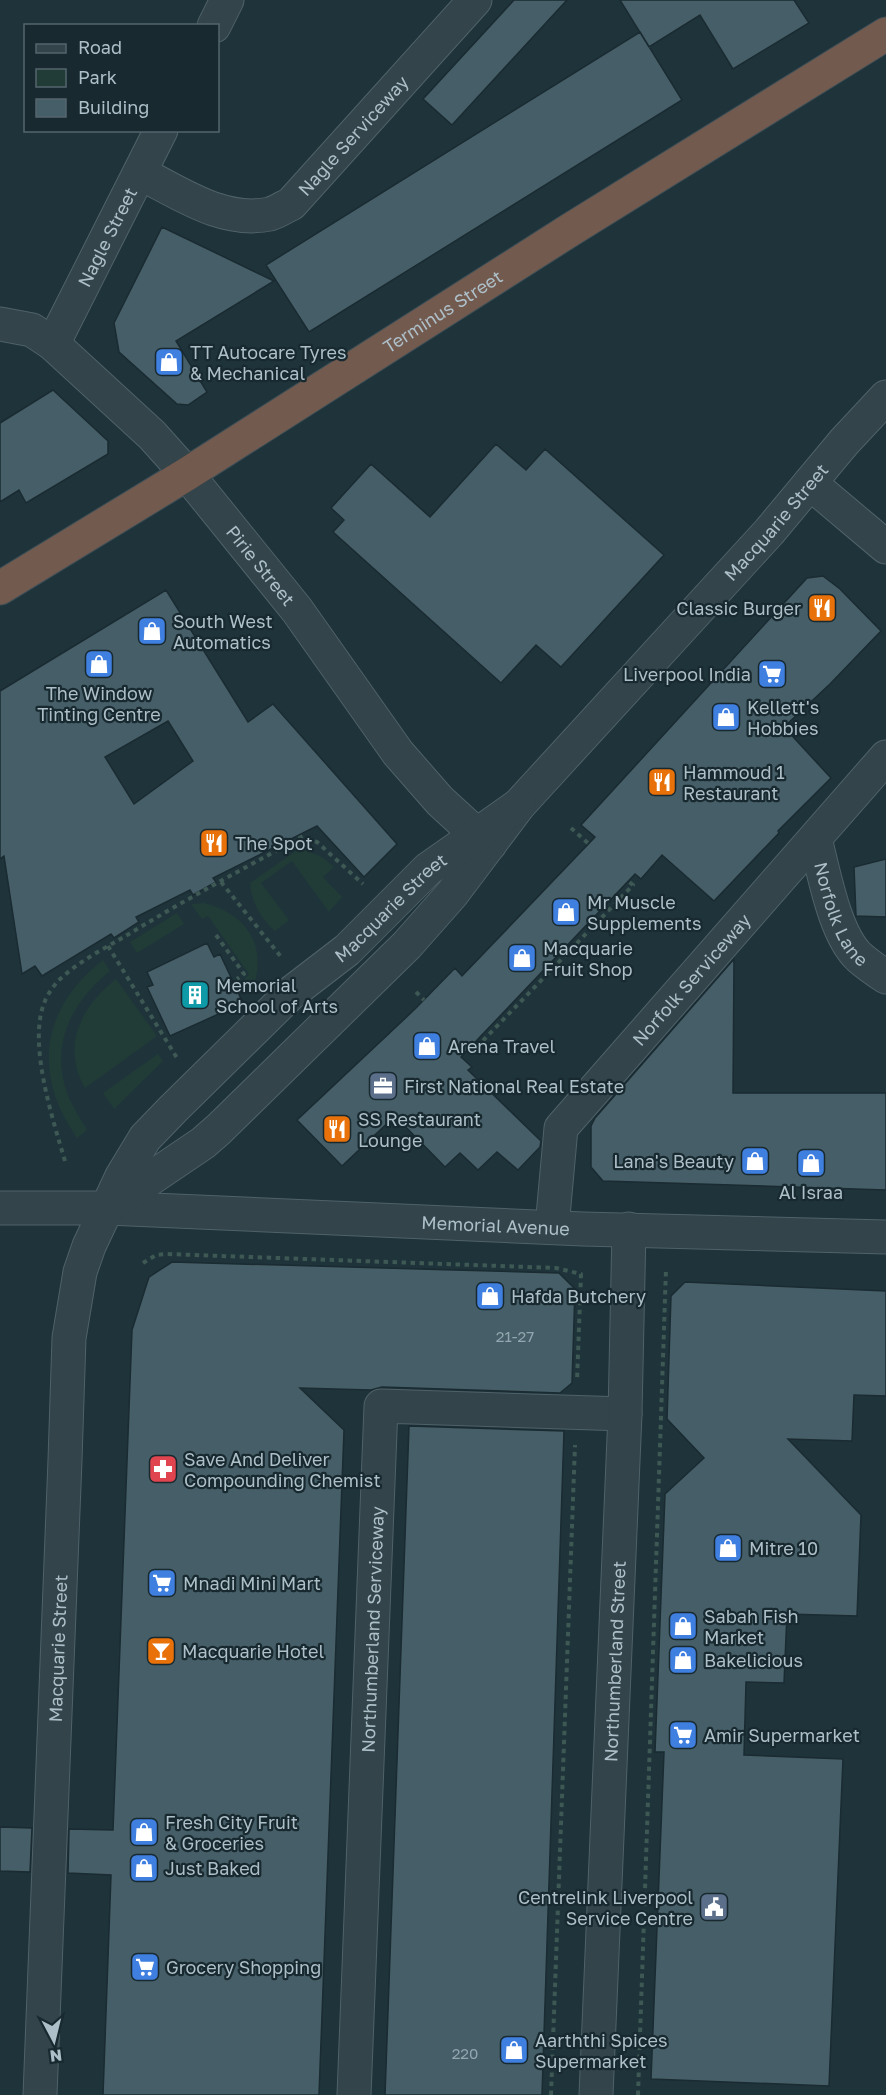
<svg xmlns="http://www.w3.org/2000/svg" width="886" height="2095" viewBox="0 0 886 2095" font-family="'Golos Text',sans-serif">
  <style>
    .green { fill: #213c37 }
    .building { fill: #465e67; stroke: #1a2b32; stroke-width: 1.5; fill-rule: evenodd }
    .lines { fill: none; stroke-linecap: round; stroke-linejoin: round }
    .minor-casing { stroke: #506269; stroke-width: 35 }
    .highway-casing { stroke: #3d4f56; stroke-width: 35 }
    .path { stroke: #3e5854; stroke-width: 4; stroke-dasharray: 4.5 4.5; stroke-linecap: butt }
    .minor { stroke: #33444b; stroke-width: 33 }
    .highway { stroke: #725a4f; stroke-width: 33 }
    .labels { text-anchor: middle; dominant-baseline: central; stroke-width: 4.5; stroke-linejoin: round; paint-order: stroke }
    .number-label { font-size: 15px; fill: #93a7b0 }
    .street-label { font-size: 18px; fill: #adbfc8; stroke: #182930 }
    .poi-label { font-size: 18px; fill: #adbfc8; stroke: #182930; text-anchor: start }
  </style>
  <rect width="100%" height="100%" fill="#1f333b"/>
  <path class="green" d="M300,848L322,857L334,867L323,877L342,897L329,912L292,861L261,883L289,920L275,931C260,917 252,904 250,883Z
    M204,903C243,913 266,941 255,982L249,986L244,980L249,974L208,916L202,919L191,904Z
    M177,913L184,924L137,953L130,942Z
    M103,960L110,971C72,1002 50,1043 67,1093C72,1106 80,1118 87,1130L77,1138C32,1074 41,1008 103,960Z
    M116,979L157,1036L85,1088C61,1047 81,1006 116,979Z
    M158,1054L163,1061L114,1109L103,1093Z"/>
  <path class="building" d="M514,0H567L452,125L423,99Z
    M620,0H794L809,23L733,69L700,15L649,47Z
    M640,32L682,100L309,332L266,265Z
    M162,227L274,281L176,341L207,392L188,405L177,404L119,352L114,323Z
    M53,390L108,441V454L26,503L19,490L0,502V423Z
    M496,444L526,470L545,449L664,555L561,667L536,645L501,683L333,532L344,520L331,508L371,464L430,517Z
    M823,576L840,589L881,631L830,684L784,727L831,778L778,831L779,833L714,901L662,855L641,879L635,874L461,1057L472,1067L468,1070L541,1141L540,1147L518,1170L497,1152L478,1170L460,1153L445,1167L395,1116L342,1166L297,1120L415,1009L455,968L462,976L595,837L581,825L807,578Z
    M166,590L248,722L273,704L397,844L364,877L317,826L213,878L216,882L193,895L190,890L136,917L139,922L114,938L111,934L42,976L35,966L22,974L4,856L0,859V691ZM168,721L193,761L134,804L105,757Z
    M886,859V917L856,916L854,867Z
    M207,943L214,957L220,954L243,1003L170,1036L147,987L153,985L147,972Z
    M734,959L733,1093H886V1190L603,1181L591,1167V1126L595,1118Z
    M172,1262L559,1273L575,1289L572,1383L560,1393L382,1387L371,1390L300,1388L344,1430L319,2095H103L111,1875L68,1873L69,1829L113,1830L132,1330L149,1277Z
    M685,1282L886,1291V1396L854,1395L852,1441L788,1439L861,1515L857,1616L787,1614L784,1683L746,1682L744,1755L843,1759L829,2086L651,2079L664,1752H655L665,1494L704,1458L667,1419L671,1296Z
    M409,1426L564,1431L542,2095H385Z
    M0,1827L32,1828L30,1872L0,1871Z"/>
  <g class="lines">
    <g class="minor-casing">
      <g id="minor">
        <path d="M214,26L227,0"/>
        <path id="s1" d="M140,173C180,193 223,224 270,214C277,212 284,207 291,204L475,0"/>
        <path id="s2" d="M0,324L32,330L53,344L152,435L187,474L297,610L398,753L440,801L476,834L490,844"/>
        <path id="s3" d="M53,344L161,130"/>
        <path d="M810,483L886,547"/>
        <path id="s4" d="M815,839C824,872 834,933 859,957C867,964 877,971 886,977"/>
        <path id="s5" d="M0,1208H107L583,1229L886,1237"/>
        <path id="s6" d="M107,1208L203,1143L219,1129L407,945L452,894L519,805L540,782L769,532L844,442L886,397"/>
        <path id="s7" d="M552,1227L561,1128L886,757"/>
        <path id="s8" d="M40,2095L65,1460L69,1338L80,1272L89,1246L122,1176L145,1138L174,1108L291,993L347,950L428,869L519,805"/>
        <path id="s9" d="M354,2095L381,1406L625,1414"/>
        <path id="s10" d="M596,2095L625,1414L629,1229"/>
      </g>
    </g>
    <g class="highway-casing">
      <g id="highway">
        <path id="s11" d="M0,588L187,474L570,230L886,34"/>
      </g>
    </g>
    <path class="path" d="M571,828L589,844
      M221,882L282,958
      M216,935L244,974L237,979
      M108,946L177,1058
      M416,992L424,1000
      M470,1047L474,1050L633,885L628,881
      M65,1161C53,1120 27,1042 45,1001C47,995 53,987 57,982C77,962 105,948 129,934C186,899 245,868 303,836L317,842L363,884
      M143,1263L156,1255L167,1254L556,1268L581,1274L577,1381
      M551,2095L575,1445
      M638,2095L666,1269"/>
    <use href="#minor" class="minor"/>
    <use href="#highway" class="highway"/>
  </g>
  <defs>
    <g id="shop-square" transform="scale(1.5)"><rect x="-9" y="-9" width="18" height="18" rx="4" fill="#3f7fe0" stroke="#182930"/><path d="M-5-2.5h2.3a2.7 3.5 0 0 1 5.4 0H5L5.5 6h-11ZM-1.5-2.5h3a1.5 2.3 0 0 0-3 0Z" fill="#fff"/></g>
    <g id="restaurant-square" transform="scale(1.5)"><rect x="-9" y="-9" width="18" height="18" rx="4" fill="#e8710a" stroke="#182930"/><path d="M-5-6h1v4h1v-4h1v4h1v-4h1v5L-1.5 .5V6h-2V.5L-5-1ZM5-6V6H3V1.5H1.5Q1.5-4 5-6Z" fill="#fff"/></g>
    <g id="supermarket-square" transform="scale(1.5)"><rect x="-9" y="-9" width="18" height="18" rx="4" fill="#3f7fe0" stroke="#182930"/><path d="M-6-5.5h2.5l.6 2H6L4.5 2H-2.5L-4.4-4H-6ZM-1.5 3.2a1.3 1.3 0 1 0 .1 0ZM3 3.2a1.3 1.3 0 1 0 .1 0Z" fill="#fff"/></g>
    <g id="building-square" transform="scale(1.5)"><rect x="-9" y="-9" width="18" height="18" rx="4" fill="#0f9aa8" stroke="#182930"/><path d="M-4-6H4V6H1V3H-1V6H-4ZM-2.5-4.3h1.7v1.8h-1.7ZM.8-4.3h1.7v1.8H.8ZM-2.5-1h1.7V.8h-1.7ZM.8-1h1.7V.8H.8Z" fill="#fff"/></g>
    <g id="office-square" transform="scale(1.5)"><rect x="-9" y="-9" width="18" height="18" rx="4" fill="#5c6f8a" stroke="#182930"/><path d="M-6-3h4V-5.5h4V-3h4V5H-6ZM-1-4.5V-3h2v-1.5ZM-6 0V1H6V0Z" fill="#fff"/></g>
    <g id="pharmacy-square" transform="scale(1.5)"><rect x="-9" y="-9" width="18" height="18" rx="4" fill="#e0444e" stroke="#182930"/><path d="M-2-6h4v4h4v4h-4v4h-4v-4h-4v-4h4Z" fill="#fff"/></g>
    <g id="bar-square" transform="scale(1.5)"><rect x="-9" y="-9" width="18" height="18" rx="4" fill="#e8710a" stroke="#182930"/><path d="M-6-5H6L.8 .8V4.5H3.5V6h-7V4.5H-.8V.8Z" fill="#fff"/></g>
    <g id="civic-square" transform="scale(1.5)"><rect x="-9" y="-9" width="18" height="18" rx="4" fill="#5c6f8a" stroke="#182930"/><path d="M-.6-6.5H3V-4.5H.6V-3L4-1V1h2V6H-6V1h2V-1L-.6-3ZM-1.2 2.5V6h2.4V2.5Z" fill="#fff"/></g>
  </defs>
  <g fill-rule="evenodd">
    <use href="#shop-square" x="169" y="362"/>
    <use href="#restaurant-square" x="822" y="608"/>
    <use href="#shop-square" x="152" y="631"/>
    <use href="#shop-square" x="99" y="664"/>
    <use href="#supermarket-square" x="772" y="674"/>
    <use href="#shop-square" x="726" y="717"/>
    <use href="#restaurant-square" x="662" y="782"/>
    <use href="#restaurant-square" x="214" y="843"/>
    <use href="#shop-square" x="566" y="912"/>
    <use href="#shop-square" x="522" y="958"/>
    <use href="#building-square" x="195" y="995"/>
    <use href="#shop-square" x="427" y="1046"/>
    <use href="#office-square" x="383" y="1086"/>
    <use href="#restaurant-square" x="337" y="1129"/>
    <use href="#shop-square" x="755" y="1161"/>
    <use href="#shop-square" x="811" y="1163"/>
    <use href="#shop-square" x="490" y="1296"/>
    <use href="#pharmacy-square" x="163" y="1469"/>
    <use href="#shop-square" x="728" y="1548"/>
    <use href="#supermarket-square" x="162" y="1583"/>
    <use href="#shop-square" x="683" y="1626"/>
    <use href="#bar-square" x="161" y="1651"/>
    <use href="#shop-square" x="683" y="1660"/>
    <use href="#supermarket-square" x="683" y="1735"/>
    <use href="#shop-square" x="144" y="1832"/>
    <use href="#shop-square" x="144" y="1868"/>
    <use href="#civic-square" x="714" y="1907"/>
    <use href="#supermarket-square" x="145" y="1967"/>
    <use href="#shop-square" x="514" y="2050"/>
  </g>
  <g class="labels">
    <g class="number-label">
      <text x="515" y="1336">21-27</text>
      <text x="465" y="2053">220</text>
    </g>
    <g class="street-label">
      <text stroke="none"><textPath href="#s1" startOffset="255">Nagle Serviceway</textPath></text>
      <text stroke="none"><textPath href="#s3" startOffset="120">Nagle Street</textPath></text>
      <text stroke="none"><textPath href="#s11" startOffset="522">Terminus Street</textPath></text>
      <text stroke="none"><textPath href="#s6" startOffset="962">Macquarie Street</textPath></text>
      <text stroke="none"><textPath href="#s2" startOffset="362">Pirie Street</textPath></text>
      <text stroke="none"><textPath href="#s8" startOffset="1311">Macquarie Street</textPath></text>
      <text stroke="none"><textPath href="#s4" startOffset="80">Norfolk Lane</textPath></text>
      <text stroke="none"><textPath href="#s7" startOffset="297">Norfolk Serviceway</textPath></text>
      <text stroke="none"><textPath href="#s5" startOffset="496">Memorial Avenue</textPath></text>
      <text stroke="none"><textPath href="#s9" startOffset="466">Northumberland Serviceway</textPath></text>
      <text stroke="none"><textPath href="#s8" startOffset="447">Macquarie Street</textPath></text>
      <text stroke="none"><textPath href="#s10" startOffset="434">Northumberland Street</textPath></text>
    </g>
    <g class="poi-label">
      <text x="190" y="352">TT Autocare Tyres<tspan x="190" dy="21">&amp; Mechanical</tspan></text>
      <text x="801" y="608" text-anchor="end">Classic Burger</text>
      <text x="173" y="621">South West<tspan x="173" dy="21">Automatics</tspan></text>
      <text x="751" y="674" text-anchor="end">Liverpool India</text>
      <text x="99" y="693" text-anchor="middle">The Window<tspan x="99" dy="21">Tinting Centre</tspan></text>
      <text x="747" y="707">Kellett's<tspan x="747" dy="21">Hobbies</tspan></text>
      <text x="683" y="772">Hammoud 1<tspan x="683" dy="21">Restaurant</tspan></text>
      <text x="235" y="843">The Spot</text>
      <text x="587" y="902">Mr Muscle<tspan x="587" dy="21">Supplements</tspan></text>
      <text x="543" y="948">Macquarie<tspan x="543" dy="21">Fruit Shop</tspan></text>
      <text x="216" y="985">Memorial<tspan x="216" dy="21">School of Arts</tspan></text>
      <text x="448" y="1046">Arena Travel</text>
      <text x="404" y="1086">First National Real Estate</text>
      <text x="358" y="1119">SS Restaurant<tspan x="358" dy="21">Lounge</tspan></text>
      <text x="734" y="1161" text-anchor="end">Lana's Beauty</text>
      <text x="811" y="1192" text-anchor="middle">Al Israa</text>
      <text x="511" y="1296">Hafda Butchery</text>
      <text x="184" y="1459">Save And Deliver<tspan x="184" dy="21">Compounding Chemist</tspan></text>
      <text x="749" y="1548">Mitre 10</text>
      <text x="183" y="1583">Mnadi Mini Mart</text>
      <text x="704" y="1616">Sabah Fish<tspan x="704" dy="21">Market</tspan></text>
      <text x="182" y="1651">Macquarie Hotel</text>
      <text x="704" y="1660">Bakelicious</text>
      <text x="704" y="1735">Amir Supermarket</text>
      <text x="165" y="1822">Fresh City Fruit<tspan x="165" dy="21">&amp; Groceries</tspan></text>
      <text x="165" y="1868">Just Baked</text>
      <text x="693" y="1897" text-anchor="end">Centrelink Liverpool<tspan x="693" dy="21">Service Centre</tspan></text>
      <text x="166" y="1967">Grocery Shopping</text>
      <text x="535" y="2040">Aarththi Spices<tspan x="535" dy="21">Supermarket</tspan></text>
    </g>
  </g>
  <rect x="24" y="24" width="195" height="108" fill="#182930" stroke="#54656d" stroke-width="1.5"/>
  <rect x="36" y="44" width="30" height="9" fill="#33444b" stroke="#54656d" stroke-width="1.5"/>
  <text x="78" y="54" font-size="18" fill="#adbfc8">Road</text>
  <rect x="36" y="69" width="30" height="18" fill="#213c37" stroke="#54656d" stroke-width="1.5"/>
  <text x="78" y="84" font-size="18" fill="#adbfc8">Park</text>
  <rect x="36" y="99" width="30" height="18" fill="#465e67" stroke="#54656d" stroke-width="1.5"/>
  <text x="78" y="114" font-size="18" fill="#adbfc8">Building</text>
  <g transform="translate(54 2041) rotate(173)" stroke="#182930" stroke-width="4.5" paint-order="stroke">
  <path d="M0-4.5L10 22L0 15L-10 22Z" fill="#adbfc8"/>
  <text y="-9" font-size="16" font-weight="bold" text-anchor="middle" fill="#adbfc8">N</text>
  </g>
</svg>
